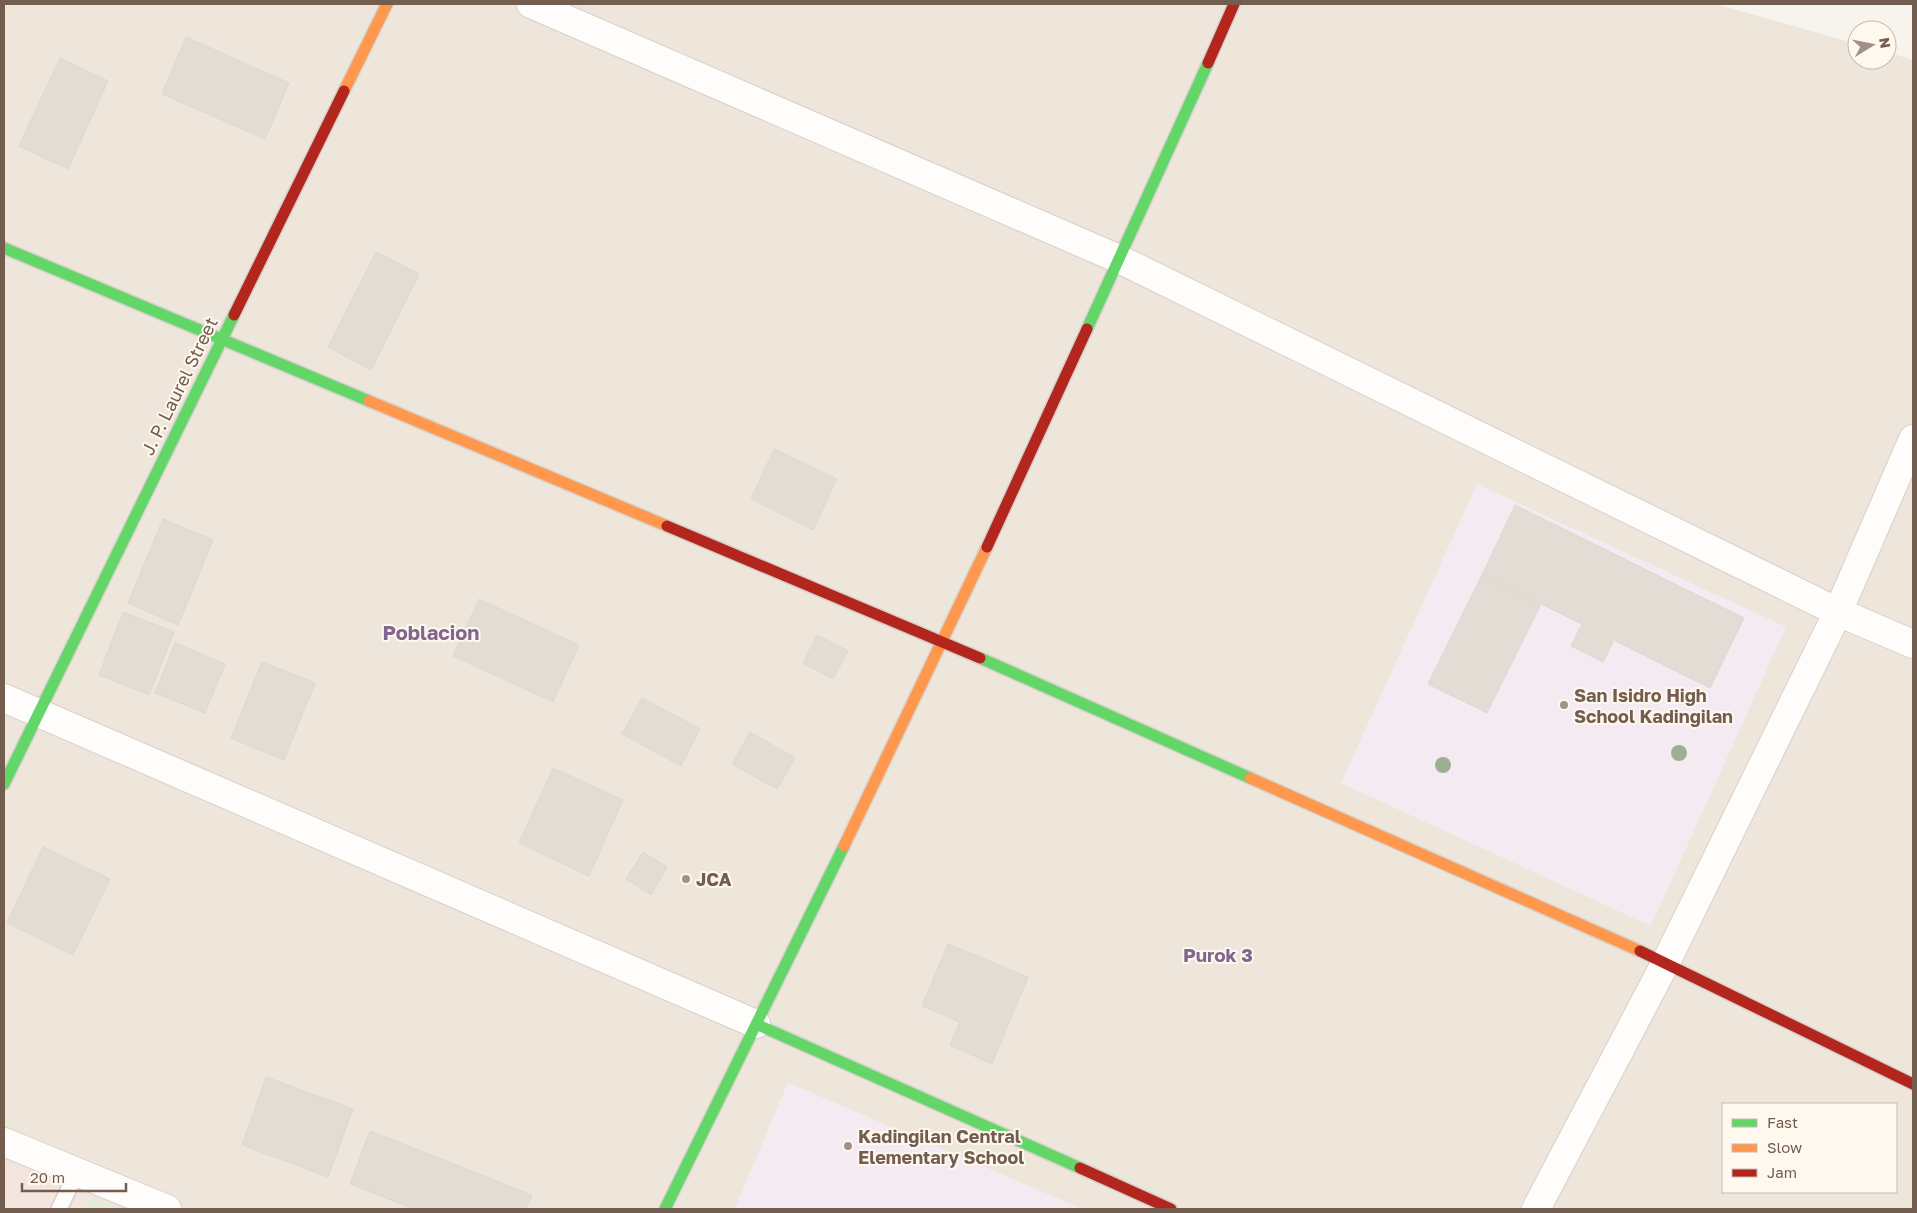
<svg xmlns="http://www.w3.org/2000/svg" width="1917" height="1213" viewBox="0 0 1917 1213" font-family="'Golos Text',sans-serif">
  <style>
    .residential { fill: #efe6db; fill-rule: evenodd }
    .commercial { fill: #f4e6de }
    .education { fill: #f4ebf2 }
    .green { fill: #e3edd9 }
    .building { fill: #e3dcd4; stroke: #dfd7cf }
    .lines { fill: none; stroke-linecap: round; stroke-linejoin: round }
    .lane-casing { stroke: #d6d0cb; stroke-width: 18 }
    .street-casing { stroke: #d6d0cb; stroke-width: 30 }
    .fast-casing { stroke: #d6d0cb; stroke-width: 14 }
    .slow-casing { stroke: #d6d0cb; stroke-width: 14 }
    .jam-casing { stroke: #d6d0cb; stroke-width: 14 }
    .lane { stroke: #fefdfc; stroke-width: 15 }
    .street { stroke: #fefdfc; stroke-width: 28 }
    .fast { stroke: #63d668; stroke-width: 11 }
    .slow { stroke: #ff974d; stroke-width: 11 }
    .jam { stroke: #b3261e; stroke-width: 11 }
    .tree { fill: #9daf92 }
    .poi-dot { fill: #a19286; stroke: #fef8ef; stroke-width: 2 }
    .labels { text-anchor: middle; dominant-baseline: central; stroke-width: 4; stroke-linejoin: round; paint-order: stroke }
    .street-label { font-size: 18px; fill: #735d4e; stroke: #fef8ef }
    .poi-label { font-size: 18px; font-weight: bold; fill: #735d4e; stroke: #fef8ef; text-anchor: start }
    .neighbourhood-label { font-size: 19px; font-weight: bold; fill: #83668f; stroke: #fef8ef }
    .quarter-label { font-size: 20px; font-weight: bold; fill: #83668f; stroke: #fef8ef }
  </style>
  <rect width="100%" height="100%" fill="#f7f3ed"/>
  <path class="residential" d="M4,4H1716L1857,44V60H1887V52L1913,60V1209H1082L788,1083L735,1209H120L4,1163ZM1723,1104H1896V1192H1723Z"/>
  <path class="commercial" d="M4,1163L90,1197L84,1209H4Z"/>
  <path class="education" d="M1477,484L1786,627L1651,926L1341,783Z
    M788,1083L1082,1209H735Z"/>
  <path class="green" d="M90,1197L120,1209H84Z"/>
  <path class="building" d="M186,37L289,83L265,139L162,94Z
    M60,58L108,81L68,169L19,146Z
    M376,252L419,274L371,370L328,347Z
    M774,449L837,479L813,530L751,499Z
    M1515,505L1744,618L1710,688L1614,640L1603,662L1571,646L1582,624L1482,575Z
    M163,519L213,540L178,625L128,603Z
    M1482,575L1541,604L1487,713L1428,684Z
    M479,599L579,645L553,702L453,656Z
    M123,612L174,632L149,695L99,675Z
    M817,635L848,651L833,679L803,663Z
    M175,643L225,664L205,713L155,693Z
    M262,662L315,683L284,760L231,738Z
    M642,698L700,729L681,766L622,734Z
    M750,732L795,758L777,789L732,764Z
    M553,768L623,800L589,876L519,843Z
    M43,847L110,879L73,955L7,923Z
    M643,852L667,867L651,895L626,879Z
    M948,944L1028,977L992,1064L950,1045L960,1022L922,1006Z
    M266,1077L353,1109L328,1177L242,1145Z
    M370,1131L532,1195L526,1209H414L350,1184Z"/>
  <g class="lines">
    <g class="lane-casing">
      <path id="lane" d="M59,1209L77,1172"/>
    </g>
    <g class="street-casing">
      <path id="street" d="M531,4L1119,259L1838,612L1913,644
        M4,698L756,1024
        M4,1142L167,1209
        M1536,1209L1666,962L1838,612L1913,439"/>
    </g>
    <g class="fast-casing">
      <path id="fast" d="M4,248L369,401
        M1087,329L1208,63
        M980,658L1250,778
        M4,784L234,315
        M756,1024L1080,1168
        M665,1209L844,846"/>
    </g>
    <g class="slow-casing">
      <path id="slow" d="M344,91L387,4
        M369,401L667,526
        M1250,778L1640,951
        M844,846L987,547"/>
    </g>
    <g class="jam-casing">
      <path id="jam" d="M1208,63L1234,4
        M234,315L344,91
        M667,526L980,658
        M987,547L1087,329
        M1640,951L1913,1084
        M1080,1168L1171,1209"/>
    </g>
    <use href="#lane" class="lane"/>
    <use href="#street" class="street"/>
    <use href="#fast" class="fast"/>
    <use href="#slow" class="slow"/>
    <use href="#jam" class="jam"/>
  </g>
  <g class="tree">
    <circle cx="1679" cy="753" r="8"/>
    <circle cx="1443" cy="765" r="8"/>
  </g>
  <g class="poi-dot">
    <circle cx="1564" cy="705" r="5"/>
    <circle cx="686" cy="879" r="5"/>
    <circle cx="848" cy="1146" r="5"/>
  </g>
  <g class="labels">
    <g class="street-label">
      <text transform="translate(179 386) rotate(-64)">J. P. Laurel Street</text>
    </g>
    <g class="poi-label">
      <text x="1574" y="695">San Isidro High<tspan x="1574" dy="21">School Kadingilan</tspan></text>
      <text x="696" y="879">JCA</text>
      <text x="858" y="1136">Kadingilan Central<tspan x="858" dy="21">Elementary School</tspan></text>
    </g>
    <g class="neighbourhood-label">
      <text x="1218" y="954">Purok 3</text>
    </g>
    <g class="quarter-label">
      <text x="431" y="632">Poblacion</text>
    </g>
  </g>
  <rect width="1917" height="1213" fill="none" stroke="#735d4e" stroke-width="10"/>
  <rect x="1722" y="1103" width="175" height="90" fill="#fef8ef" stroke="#c6baaf"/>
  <rect x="1732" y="1119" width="25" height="8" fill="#63d668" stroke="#c6baaf"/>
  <text x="1767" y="1128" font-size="15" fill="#735d4e">Fast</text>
  <rect x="1732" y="1144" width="25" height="8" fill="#ff974d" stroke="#c6baaf"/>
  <text x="1767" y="1153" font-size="15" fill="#735d4e">Slow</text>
  <rect x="1732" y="1169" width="25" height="8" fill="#b3261e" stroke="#c6baaf"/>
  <text x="1767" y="1178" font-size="15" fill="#735d4e">Jam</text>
  <g transform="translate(1872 45) rotate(80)"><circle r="24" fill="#fef8ef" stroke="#c6baaf"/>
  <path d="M0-4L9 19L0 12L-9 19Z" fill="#a19286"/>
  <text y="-8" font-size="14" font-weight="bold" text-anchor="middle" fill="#735d4e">N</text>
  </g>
  <path d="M22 1183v8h104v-8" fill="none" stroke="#735d4e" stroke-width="2.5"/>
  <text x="30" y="1183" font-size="15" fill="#735d4e" stroke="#fef8ef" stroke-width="4" paint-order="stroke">20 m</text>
</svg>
